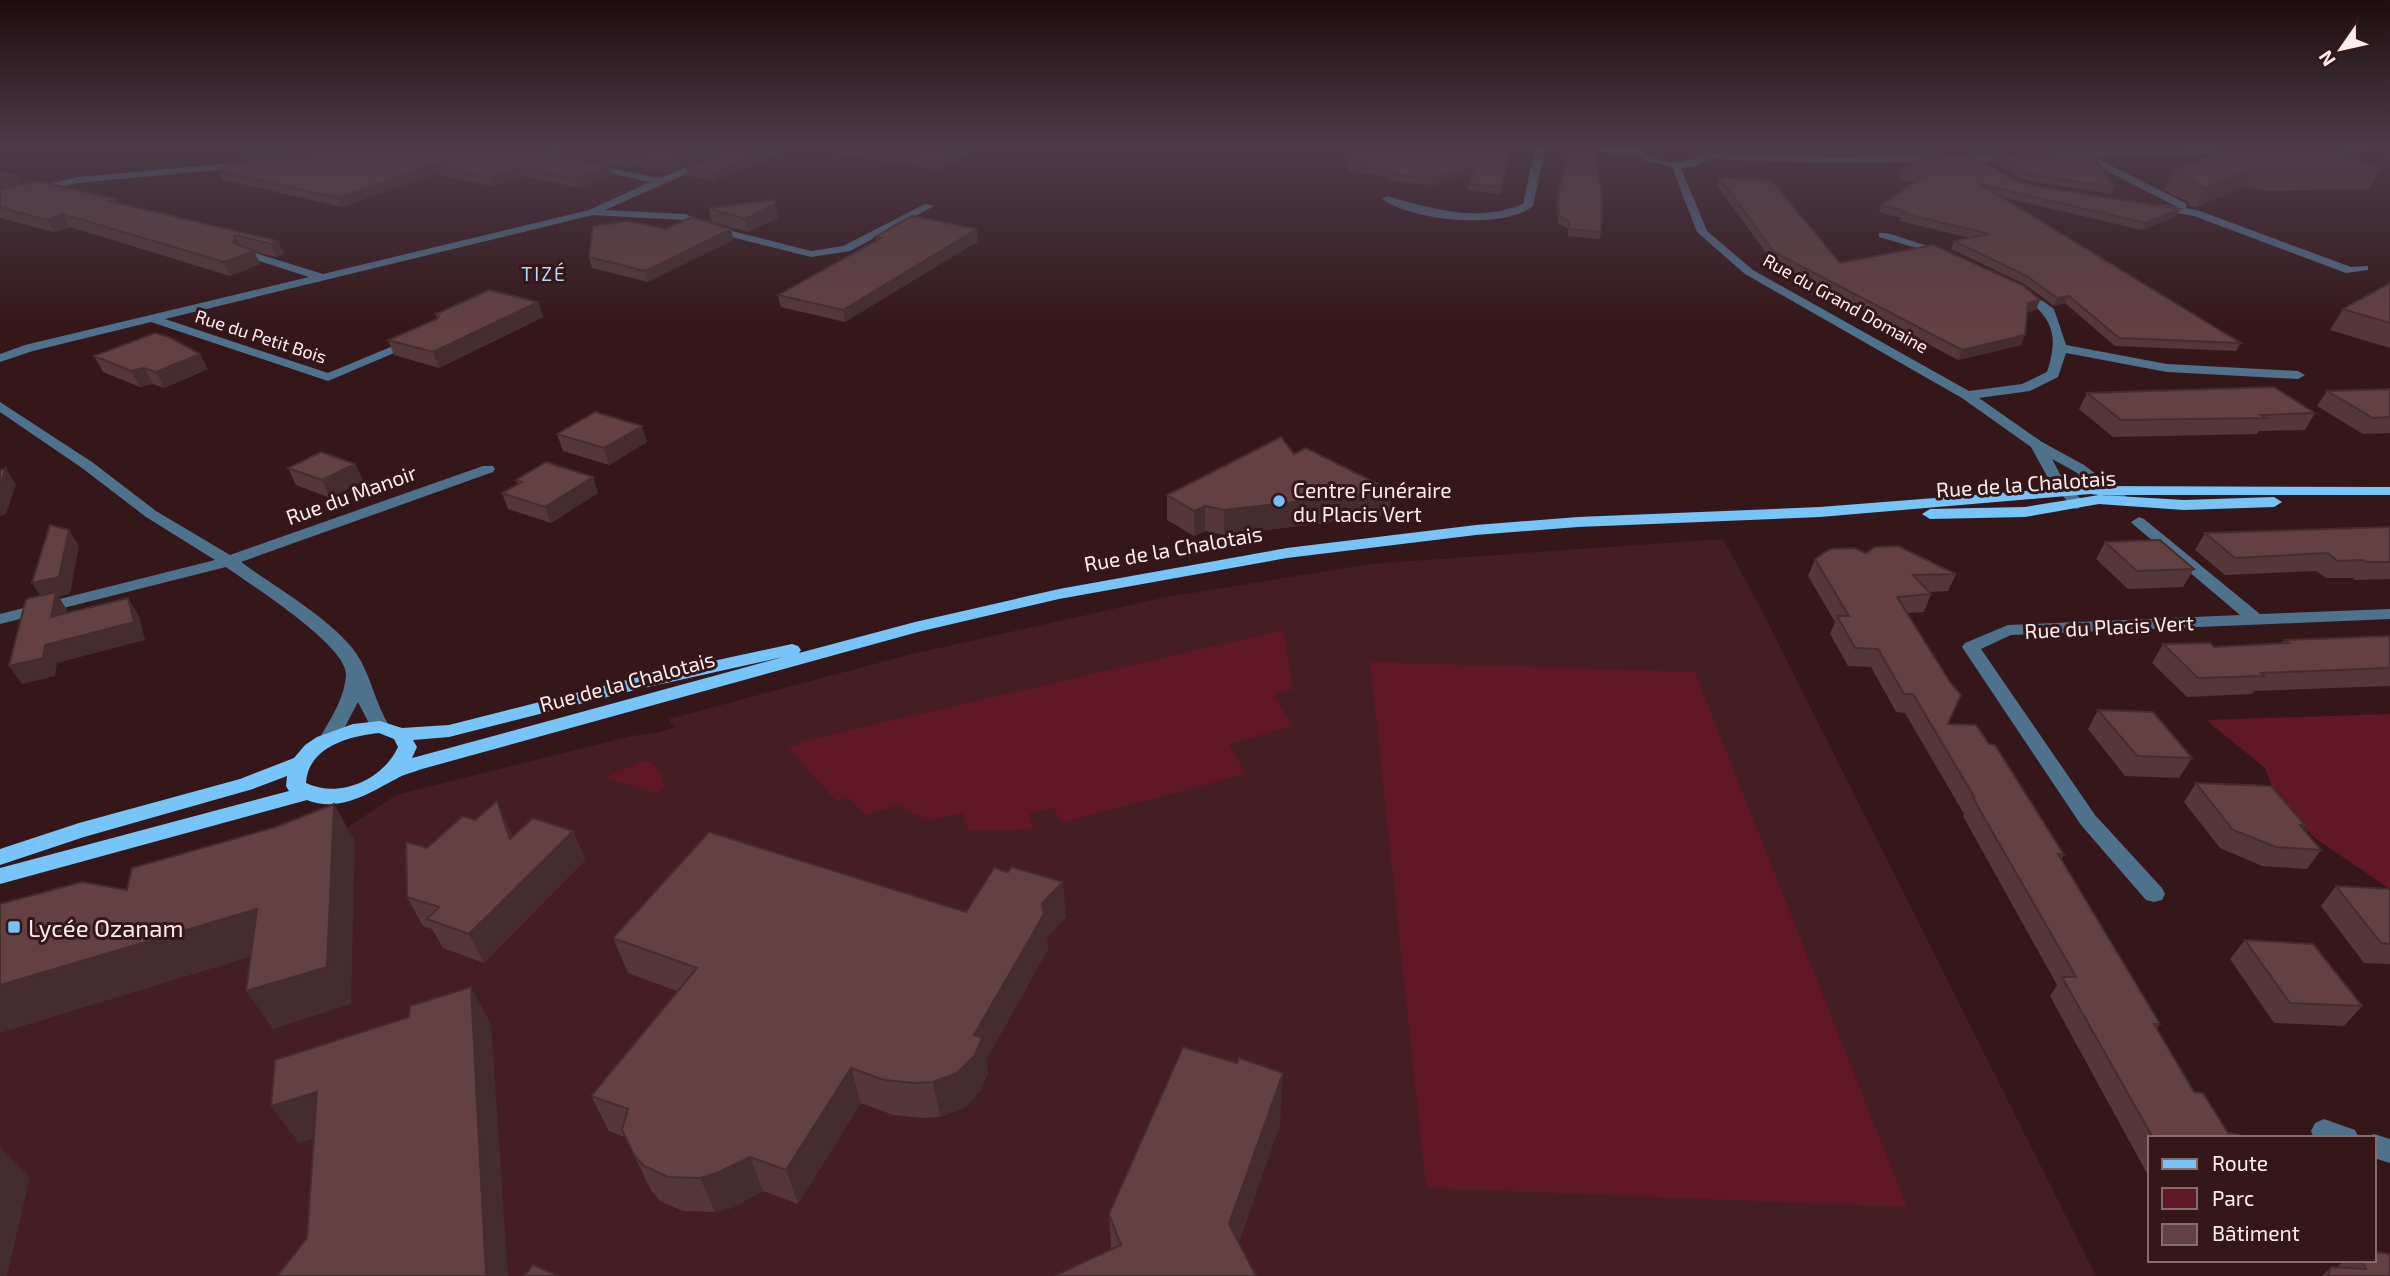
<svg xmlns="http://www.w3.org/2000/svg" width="2390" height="1276" viewBox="0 0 2390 1276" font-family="'Exo 2',sans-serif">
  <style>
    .built { fill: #441e23 }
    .green { fill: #5f1824 }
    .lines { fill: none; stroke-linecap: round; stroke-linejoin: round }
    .minor { fill: #4e728c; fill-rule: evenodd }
    .major { fill: #77c4f9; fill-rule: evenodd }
    .wall { fill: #553739 }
    .shaded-wall { fill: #452d2e }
    .building { fill: #634042; stroke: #452d2e; stroke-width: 2 }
    .poi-dot { fill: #73c1f5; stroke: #35171a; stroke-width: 2.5 }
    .labels { text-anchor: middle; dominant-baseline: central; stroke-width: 6; stroke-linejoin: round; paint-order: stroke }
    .far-street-label { font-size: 18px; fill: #fceeef; stroke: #35171a }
    .far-neighbourhood-label { font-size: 19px; letter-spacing: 2px; fill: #b1dbf8; stroke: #35171a }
    .street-label { font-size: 21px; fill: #fceeef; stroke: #35171a }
    .poi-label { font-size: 21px; fill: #fceeef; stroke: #35171a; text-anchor: start }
    .near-poi-label { font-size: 24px; fill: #fceeef; stroke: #35171a; text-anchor: start }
  </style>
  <rect width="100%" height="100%" fill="#35171a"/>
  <path class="built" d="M1723,539L1759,605L2096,1276H0V938L287,868L396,795L631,736L651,734L674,728L669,719L912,654L1162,598L1369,564Z"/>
  <path class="green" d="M1284,630L1293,689L1274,695L1293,726L1229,744L1246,774L1061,823L1054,808L1029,814L1034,829L968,830L962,813L929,820L897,806L865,815L849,798L836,801L788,748L799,745L798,742Z
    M1370,662L1695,672L1907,1207L1426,1188Z
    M2390,714V889L2316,839L2279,804L2265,768L2206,720Z
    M649,761C657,765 664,779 666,788L657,793L604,778L641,762Z"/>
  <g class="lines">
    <path class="minor" d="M552,148L564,150L552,155L559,157V161L537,156Z
      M732,148H745L605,210L685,214L720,228L811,251L843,246L925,204L934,206L850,251L811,257L712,232L683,220L593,215L165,319L328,373L410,339L414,338L420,342L328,381L151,322L33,351L0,362V354L25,345L309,277L241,255V251H249L323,274L589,210L650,182L583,167V163L660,178Z
      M1535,148H1545L1533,206C1503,230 1412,221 1382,199L1387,196C1433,209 1477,223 1523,204Z
      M1582,148H1645V154C1669,165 1683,165 1706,153L1834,157L2020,155L2022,157L2017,160L1834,163L1708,159L1697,166L1681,168L1707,231L1753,270L1969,391L2022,384L2047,372C2061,329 2049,317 2017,290L2015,288L2021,285L2054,309L2066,345L2167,364L2298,371L2305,375L2298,379L2167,372L2066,353L2058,377L2030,391L1979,398L2042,442L2084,465L2131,500L2123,505L2118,503L2074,471L2052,459L2061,476L2085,504L2077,509L2072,507L2048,478L2031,447L1962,398L1745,274L1697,232L1672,167L1643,160L1635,154L1587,151Z
      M2248,148L2250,150L2245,153L2094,157L2187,204L2186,208L2200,211L2351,267L2368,266V270L2346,273L2194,216L2154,209L2153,207L2158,204L2177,207L2080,157L2063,158L2058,155L2063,152Z
      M2386,148L2381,151L2308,152L2303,149Z
      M246,162L249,163V167L78,183L0,201V195L78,177Z
      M1879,233H1887L1953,254L1944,256L1879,237Z
      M0,402L92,462L156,511L230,555L483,466H493L495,469L493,472L241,562C275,587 333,620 356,653C371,675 375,704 390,727L387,731H373L358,702L336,744H322L319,739C331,718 345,698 346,674C346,645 251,585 226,567L0,624V614L215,560L146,517L82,468L0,412Z
      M2139,517L2144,519L2260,614L2390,609V619L2011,635L1981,649L2095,815L2162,888L2165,894L2162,900L2154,902L2146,900L2081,825L1962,647L1965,643L2008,625L2240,615L2134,525L2131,522Z
      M2324,1119L2355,1130L2359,1138H2314L2311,1131L2315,1123Z
      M2374,1134L2390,1139V1163L2374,1158V1138H2365Z"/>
    <path class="major" d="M2090,486L2390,487V495H2100L2184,500L2274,497L2282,502L2274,507L2184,510L2099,504L2025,517L1930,519L1922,514L1930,509L2025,507L2099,495L2090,494L1820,517L1578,527L1476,535L1287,558L1059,599L918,632L422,769C414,772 404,774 396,779C369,793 340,813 307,800L0,884V868L289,791L286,786L287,776L253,789L84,837L0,865V849L79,823L240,779L294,758L305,745L317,737L353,724L380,721L402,728L449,725L639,677L792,644L798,646L801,650L799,653L915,622L1059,589L1287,548L1476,525L1578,517L1820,507ZM783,657L416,757L412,758L417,747L413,740L449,737L639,689ZM379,733L394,739L398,747C383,780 339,799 306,783C308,747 349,736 379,733Z"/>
  </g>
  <path class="wall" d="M301,148H547L541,151L608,167L611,176L579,188L522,176L493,186L435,174L342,207L223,180L219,171L312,155L303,154Z
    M560,148H725L667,172L635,166L629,169L561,154Z
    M730,148L716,181L688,176L686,167Z
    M808,148H980L938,170Z
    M1510,148L1501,194L1468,190L1469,184L1473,174L1432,185L1390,181L1391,177L1347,172V165Z
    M1569,148L1601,232L1600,239L1568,236V228L1558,223L1557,202Z
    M1862,148H2082L2081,150L1943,152L1944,149Z
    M2230,148L2380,169L2369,189L2265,191L2246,186L2196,207L2189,206L2188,202L2164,190L2173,170Z
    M1995,156L2114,187L2111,194L2036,182L2019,178L1992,162Z
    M0,172L15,175L20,185L115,199L117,203L278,241L284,254L277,257L254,252L260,264L230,276L70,227L54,232L0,218Z
    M1900,172L2013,179L2033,186L2180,209L2176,216L2142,230L2001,197L2241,343L2236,351L2115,346L2065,303L2054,306L2024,284L1951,249L1954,241L1970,238L1900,221L1901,218L1879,212L1881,205L1914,182L1898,179Z
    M1720,178L1840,263L2036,310L2027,312L2021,345L1958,360L1772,261L1718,187Z
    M709,208L778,218L748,232L712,222Z
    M666,229H731L733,240L648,282L592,268L589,257Z
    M875,237L978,241L845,322L781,307L778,295L876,241Z
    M2390,283V348L2330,330L2343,309Z
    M538,302L543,317L439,368L394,355L388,340L437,319L436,314Z
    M94,356L208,369L164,388L153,384L140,387L103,372Z
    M2390,389V433L2363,434L2317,406L2327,391Z
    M2087,393L2315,413L2305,430L2259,431L2257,434L2113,437L2079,409Z
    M557,434L647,442L609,465L563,451Z
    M1294,454L1389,515L1224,535L1205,531L1194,536L1167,520V495Z
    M355,464L363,481L330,498L296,485L288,468Z
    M593,477L598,493L551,523L508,509L502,493L518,484L516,480Z
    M2390,527V579L2355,580L2353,578H2326L2316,571L2225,575L2195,550L2205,533Z
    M2105,542L2194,569L2183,587L2128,589L2096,559Z
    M1866,553L1956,574L1948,591L1929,592L1931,594L1924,612L1907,613L1948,724L2064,855L2061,859L2160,1024L2156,1029L2194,1092L2228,1133L2242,1138H2150V1179L2050,996L2057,985L1963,816L1964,814L1905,713L1896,712L1871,667L1848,666L1830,634L1835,622L1808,576L1815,559Z
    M2390,636V686L2254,691L2252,694L2187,697L2152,663L2163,644L2214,647L2282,643L2285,640Z
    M2098,710L2192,758L2179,778L2125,776L2088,729Z
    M2196,783L2305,825L2303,828L2321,850L2307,869L2262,866L2220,848L2184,802Z
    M475,820L510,830L513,837L573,831L585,860L484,963L443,948L432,929L423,926L407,897L427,848Z
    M2336,886L2390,889V964L2364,963L2321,906Z
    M966,912L1066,917L1047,937L1048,949L986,1060L988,1073L981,1090L964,1108L940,1117L924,1118L893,1115L861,1103L798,1204L763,1191L732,1208L715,1212L683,1211L660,1201L651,1190L625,1137L609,1131L591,1096L677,991L628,973L613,938Z
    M2245,940L2362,1006L2344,1026L2274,1023L2230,959Z
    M1280,1124L1239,1242L1111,1249L1109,1214Z
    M2345,1260H2374L2390,1276H2322L2331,1267H2337Z"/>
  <path class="shaded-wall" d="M236,148H292L287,156L241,160Z
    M532,148H547L536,154Z
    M703,148H725L667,172L665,163Z
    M772,148H793L716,181L714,173Z
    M963,148H980L938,170L937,162Z
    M633,157L635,166L629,169L626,160Z
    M432,165L435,174L342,207L338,198Z
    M519,167L522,176L493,186L490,177Z
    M608,167L611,176L579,188L576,179Z
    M1476,167L1475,173L1432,185L1433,178Z
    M2255,167L2246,186L2196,207L2205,188Z
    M15,175L22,187L0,193V179Z
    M775,204L778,218L748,232L745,219Z
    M2180,209L2176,216L2142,230L2146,223Z
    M63,214L70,227L54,232L47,220Z
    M731,229L733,240L648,282L645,271Z
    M977,229L978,241L845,322L843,310Z
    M235,235L241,248L254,251L260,264L230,276L224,262L233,243Z
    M278,241L284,254L277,257L271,244Z
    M2069,296L2065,303L2054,306L2057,298Z
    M2040,300L2036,310L2024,312L2028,303Z
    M538,302L543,317L439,368L433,352Z
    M2025,335L2021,345L1958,360L1962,350Z
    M200,354L208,369L164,388L156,372Z
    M144,368L153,384L140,387L131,371Z
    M642,426L647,442L609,465L604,448Z
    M355,464L363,481L330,498L322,480Z
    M6,468L16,485L6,514L0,516V486Z
    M593,477L598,493L551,523L545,507Z
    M1392,491L1389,515L1224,535V510Z
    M1205,506V531L1194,536V511Z
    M69,530L79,546L70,594L59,597L67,610L63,635L51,617L43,600L32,583Z
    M128,598L139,616L145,640L57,663L55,676L22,684L9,666Z
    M497,801L510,830L524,868L510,839Z
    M334,804L355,841L351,1004L273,1029L246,991Z
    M573,831L585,860L484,963L469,934Z
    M1063,882L1066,917L1047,937L1048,949L986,1060L988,1073L981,1090L964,1108L940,1117L933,1082L974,1035L1042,903Z
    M257,909L282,947L0,1033V985Z
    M471,987L491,1024L508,1276H486Z
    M851,1068L861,1103L798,1204L786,1170Z
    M1283,1073L1280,1124L1228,1274L1229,1224Z
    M317,1092L344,1129L299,1143L271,1106Z
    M0,1147L30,1177L7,1276H0Z
    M750,1157L763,1191L732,1208L715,1212L700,1178Z"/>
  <path class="building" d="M313,148H532L608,167L576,179L519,167L490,177L432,165L338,198L219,171L228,163L312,155Z
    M570,148H703L665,163L633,157L626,160Z
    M730,148H772L714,173L686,167Z
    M856,148H963L937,162Z
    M1355,148H1509L1502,187L1469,184L1476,167L1433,178L1391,174L1392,170L1347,165Z
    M1569,148H1594L1602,192L1601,232L1569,229V221L1559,216L1558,195Z
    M2230,148H2330L2380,169L2274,172L2255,167L2205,188L2198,186L2197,182L2173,170Z
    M2083,153L2095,159L2114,187L2038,176L2022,171L1995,156Z
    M1973,156L2013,179L2033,186L2180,209L2146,223L1980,184L2241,343L2119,338L2069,296L2057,298L2027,276L1954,241L1989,234L1902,213L1905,211L1881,205L1922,177L1900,172L1925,157Z
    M0,172L15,175L0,179Z
    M1720,178L1771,180L1840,263L1933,245L2024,286L2040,300L2028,303L2025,335L1962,350L1774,252Z
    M39,181L115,199L108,201L278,241L271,244L235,235L233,243L254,251L224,262L63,214L47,220L0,207V189Z
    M774,200L775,204L745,219L709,208Z
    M912,216L977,229L843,310L778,295L881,238L875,237Z
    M692,217L731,229L645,271L589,257L593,226L628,221L666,229Z
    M2390,283V323L2343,309Z
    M489,290L538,302L433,352L388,340L437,319L439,316L436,314Z
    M155,333L169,337L200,354L156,372L144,368L131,371L94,356Z
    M2274,387L2315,413L2261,415L2266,418L2121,420L2087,393Z
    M2390,389V417L2373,418L2327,391Z
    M595,412L642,426L604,448L557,434Z
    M1281,437L1294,454L1306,448L1392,491L1224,510L1205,506L1194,511L1167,495Z
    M321,452L355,464L322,480L288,468Z
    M546,462L593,477L545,507L502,493L522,482L516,480Z
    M6,468L0,486V470Z
    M50,525L69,530L59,577L32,583Z
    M2390,527V562H2367L2364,560L2337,561L2328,553L2235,558L2205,533Z
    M2160,540L2194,569L2137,571L2105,542Z
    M1898,546L1956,574L1913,575L1931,594L1897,597L1950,682L1961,695L1948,724L1976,725L1989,744L1995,745L2064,855L2058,854L2160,1024H2154L2194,1092L2203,1093L2228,1133L2240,1135L2242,1138H2153L2062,977H2076L1973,798H1975L1913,694H1904L1878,649L1855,648L1837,616H1849L1815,559L1830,549L1854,548L1866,553L1875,547Z
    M56,592L51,617L128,598L134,622L45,645L43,658L9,666L26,599Z
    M2390,636V668L2261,673L2264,676L2198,678L2163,644L2210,643L2214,647L2289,643L2285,640Z
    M2098,710L2153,712L2192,758L2137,756Z
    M2196,783L2271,786L2305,825H2300L2321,850L2276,847L2233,830Z
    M497,801L510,839L533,818L573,831L469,934L427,919L439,907L407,897L406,842L427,848L463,816L475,820Z
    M334,804L327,967L246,991L257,909L0,985V904L82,882L127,890L132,868L276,827Z
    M709,832L966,912L994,868L1008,872L1012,867L1063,882L1042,903L1044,914L974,1035L982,1038L975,1055L957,1073L933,1082L916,1083L884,1080L851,1068L786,1170L750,1157L717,1173L700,1178L668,1177L644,1166L634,1155L622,1130L628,1109L591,1096L697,968L613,938Z
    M2336,886L2390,889V944L2381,943Z
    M2245,940L2313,944L2362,1006L2290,1003Z
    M471,987L486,1276H277L307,1238L317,1092L271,1106L275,1060L409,1017L410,1006Z
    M1183,1047L1237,1063L1239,1058L1283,1073L1229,1224L1256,1276H1054L1121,1245L1109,1214Z
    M2374,1252L2390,1254V1276H2328L2331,1267L2366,1269L2361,1260H2374Z
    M533,1265L559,1276H524Z"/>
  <linearGradient id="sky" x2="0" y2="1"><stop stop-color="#1d0d0e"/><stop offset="0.45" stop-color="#4b3c49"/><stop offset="1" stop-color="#4b3c49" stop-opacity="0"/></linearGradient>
  <rect width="2390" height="327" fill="url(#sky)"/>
  <g class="poi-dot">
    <circle cx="1279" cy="501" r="7"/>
    <rect x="7" y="920" width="14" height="14" rx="3.5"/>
  </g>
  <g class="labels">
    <g class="far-street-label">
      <text transform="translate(1846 303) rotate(29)">Rue du Grand Domaine</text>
      <text transform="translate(261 336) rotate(18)">Rue du Petit Bois</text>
    </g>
    <g class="far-neighbourhood-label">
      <text x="544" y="273">TIZÉ</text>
    </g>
    <g class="street-label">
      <text transform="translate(2026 483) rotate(-4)">Rue de la Chalotais</text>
      <text transform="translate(351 494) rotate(-20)">Rue du Manoir</text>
      <text transform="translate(1173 548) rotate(-10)">Rue de la Chalotais</text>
      <text transform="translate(2109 626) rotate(-3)">Rue du Placis Vert</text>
      <text transform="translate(627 681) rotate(-15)">Rue de la Chalotais</text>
    </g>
    <g class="poi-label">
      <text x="1293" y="489">Centre Funéraire<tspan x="1293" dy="24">du Placis Vert</tspan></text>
    </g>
    <g class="near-poi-label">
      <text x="28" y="927">Lycée Ozanam</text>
    </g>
  </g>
  <rect x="2148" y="1136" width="228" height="126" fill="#35171a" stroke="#856d6f" stroke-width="2"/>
  <rect x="2162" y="1159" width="35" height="10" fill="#77c4f9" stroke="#856d6f" stroke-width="2"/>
  <text x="2212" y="1171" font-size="21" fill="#fceeef">Route</text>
  <rect x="2162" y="1188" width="35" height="21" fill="#5f1824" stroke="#856d6f" stroke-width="2"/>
  <text x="2212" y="1206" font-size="21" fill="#fceeef">Parc</text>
  <rect x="2162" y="1224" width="35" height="21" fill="#634042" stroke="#856d6f" stroke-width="2"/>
  <text x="2212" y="1241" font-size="21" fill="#fceeef">Bâtiment</text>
  <g transform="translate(2341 49) rotate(236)" stroke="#35171a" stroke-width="5" paint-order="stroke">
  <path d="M0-5L12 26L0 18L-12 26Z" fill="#fceeef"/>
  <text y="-10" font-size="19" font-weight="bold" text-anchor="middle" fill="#fceeef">N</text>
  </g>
</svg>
